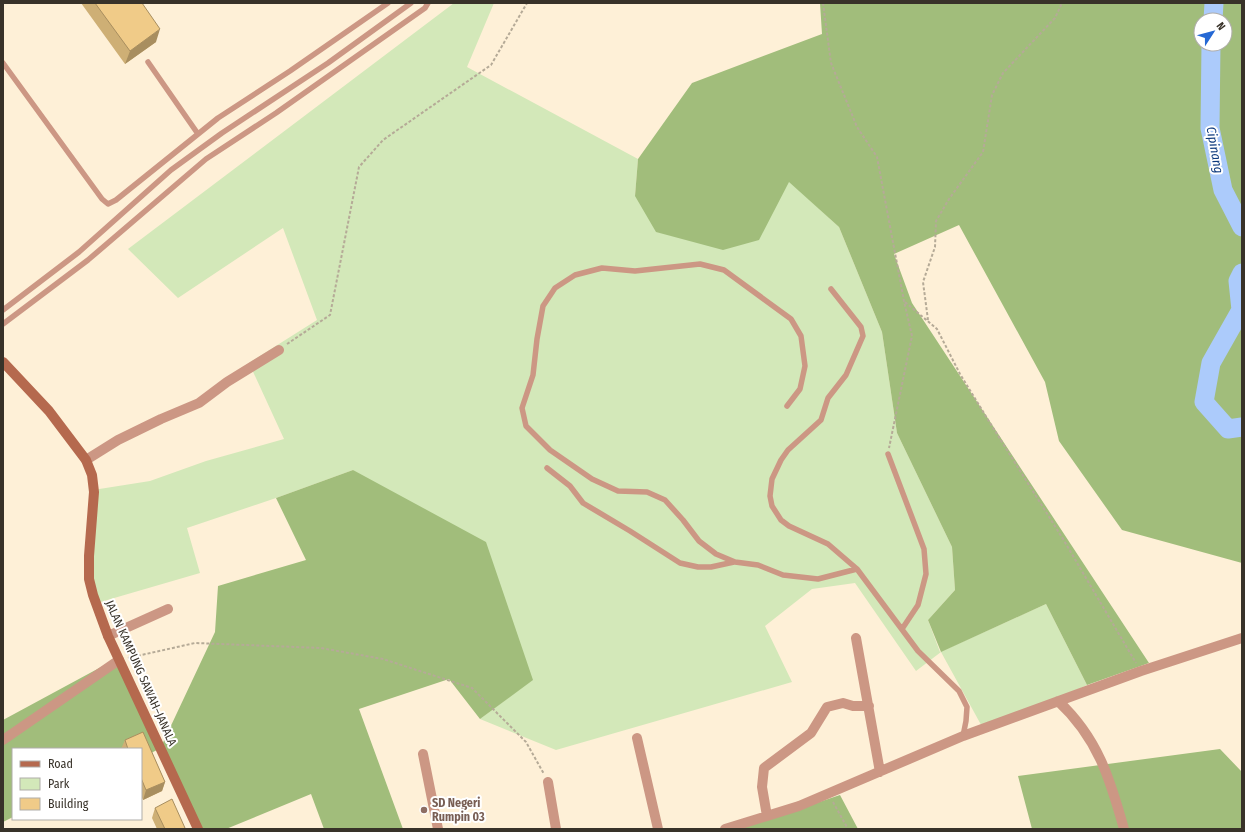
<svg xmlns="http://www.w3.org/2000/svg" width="1245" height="832" viewBox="0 0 1245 832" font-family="'Fira Sans Condensed',sans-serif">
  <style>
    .green { fill: #d3e8b9 }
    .forest { fill: #a1bd7b; fill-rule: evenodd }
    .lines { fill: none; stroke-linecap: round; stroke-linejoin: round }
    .river { stroke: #accbfb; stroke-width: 19 }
    .path { stroke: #b5aa97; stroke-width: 2; stroke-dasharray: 3 2; stroke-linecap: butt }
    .lane { stroke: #cc9784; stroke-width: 5.5 }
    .street { stroke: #cc9784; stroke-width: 10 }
    .secondary { stroke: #b5694e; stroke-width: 10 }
    .wall { fill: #ceaf75 }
    .shaded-wall { fill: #a88e5f }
    .building { fill: #f0cb88; stroke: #a88e5f }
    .education-dot { fill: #8d6e63; stroke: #fff; stroke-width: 1.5 }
    .labels { text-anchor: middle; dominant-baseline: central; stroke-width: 4; stroke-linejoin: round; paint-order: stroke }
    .street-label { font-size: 12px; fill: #383229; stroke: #fff }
    .education-label { font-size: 12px; font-weight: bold; fill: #785e54; stroke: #fff; text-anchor: start }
    .water-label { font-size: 13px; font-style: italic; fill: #0d3a7e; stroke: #fff }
  </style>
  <rect width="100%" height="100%" fill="#fef0d7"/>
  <path class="green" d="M454,3H494L467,67L638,159L635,196L789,181L839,227L882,332L897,433L952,547L955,590L928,620L940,652L1046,604L1087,685L985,732L941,652L916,671L855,583L812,589L765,626L792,682L556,750L480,719L532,680L353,470L276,498L187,528L200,573L97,603L85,561L93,490L150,481L206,461L284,439L249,363L317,320L283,228L178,298L128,249Z"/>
  <path class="forest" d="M820,3H1242V563L1122,530L1059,441L1045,382L959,225L894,254L912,303L1149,663L1087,685L1046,604L941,652L928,620L955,590L952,547L897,433L882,332L839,227L789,182L759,240L723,250L656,232L635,196L638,159L692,83L822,34ZM1201,20H1225V44H1201Z
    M353,470L486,542L533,680L480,719L449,679L359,709L403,829H324L311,794L226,829H195L159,749L141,758V749H13V817L3,822V720L114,660L160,749L215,632L218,586L306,560L276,498Z
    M1220,749L1242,772V829H1032L1018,776Z
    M840,795L858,829H739Z"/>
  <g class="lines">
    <path class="river" d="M1213,20L1214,3
      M1211,44L1210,128L1223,190L1242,227
      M1242,273L1238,281L1241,310L1211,363L1204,402L1228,429L1242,427"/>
    <path class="path" d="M823,3L831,63L857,127L877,157L904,301L912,336L889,448
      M905,302L937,329L960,374L990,423L1063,539L1136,663
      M928,320L923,282L935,247L936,221L949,199L983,152L992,95L1003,73L1055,18L1062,3
      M287,344L330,315L359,167L383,140L491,65L527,3
      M128,658L195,643L321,648L383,659L472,688L526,742L544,774
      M833,802L848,829"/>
    <path class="lane" d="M148,62L198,134
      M3,63L102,199L108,204L116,200L218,118L290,71L388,3
      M831,289L861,327L863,336L846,375L828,398L821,420L788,450L781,460L772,479L770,496L772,506L781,520L789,526L828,544L857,569L918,651L959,691L967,707L966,721L963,736
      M3,310L79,252L171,170L222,133L328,63L411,3
      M3,324L88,260L206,159L276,113L425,8L428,3
      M787,406L800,389L805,366L801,336L791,319L724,270L700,264L635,271L602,268L575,275L555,288L543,306L537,339L533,375L522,408L526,426L550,450L592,479L618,491L647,492L665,500L683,520L699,541L716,554L735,562L758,565L783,575L818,579L857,569
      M888,454L924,549L926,574L918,605L902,629
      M547,468L570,486L583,503L630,531L680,563L698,567H711L734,562"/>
    <path class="street" d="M86,460L118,440L161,419L199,403L227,382L279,350
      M108,636L168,609
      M856,638L880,772
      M1058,701C1098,738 1110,779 1124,829
      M637,738L658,829
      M3,740L119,660
      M423,754L438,829
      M548,782L556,829
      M767,816L762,787L764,768L811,733L827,707L843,703L853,706H869
      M725,829L799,806L963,736L1141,671L1242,638"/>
    <path class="secondary" d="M3,362L49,411L86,460L92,475L94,492L89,556V579L93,595L108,636L198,829"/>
  </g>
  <path class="wall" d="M81,3H142L156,42L125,64Z
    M143,732L165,782L162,791L143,800L141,796V749H121L125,740Z
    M155,808L185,829H157L152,818Z"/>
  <path class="shaded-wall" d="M160,29L156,42L125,64L130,51Z
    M165,782L162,791L143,800L146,790Z"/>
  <path class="building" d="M95,3H142L160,29L130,51Z
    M143,732L165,782L146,790L141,778V749H128L125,740Z
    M172,799L185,828L183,829H165L155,808Z"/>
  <circle class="education-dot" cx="424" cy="810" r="4"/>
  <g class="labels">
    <g class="street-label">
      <text transform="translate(141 673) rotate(66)">JALAN KAMPUNG SAWAH–JANALA</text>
    </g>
    <g class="education-label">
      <text x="432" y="803">SD Negeri<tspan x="432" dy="14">Rumpin 03</tspan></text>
    </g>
    <g class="water-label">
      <text transform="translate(1215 150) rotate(80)">Cipinang</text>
    </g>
  </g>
  <rect width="1245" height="832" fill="none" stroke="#383229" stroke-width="8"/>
  <rect x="12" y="748" width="130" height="72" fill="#ffffff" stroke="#afada9"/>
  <rect x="20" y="761" width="20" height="6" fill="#b5694e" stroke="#afada9"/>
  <text x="48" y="768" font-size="12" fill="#383229">Road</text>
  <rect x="20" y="778" width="20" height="12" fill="#d3e8b9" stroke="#afada9"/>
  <text x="48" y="788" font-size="12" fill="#383229">Park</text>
  <rect x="20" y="798" width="20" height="12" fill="#f0cb88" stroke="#afada9"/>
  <text x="48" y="808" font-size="12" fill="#383229">Building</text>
  <g transform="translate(1213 32) rotate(54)"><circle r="19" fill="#ffffff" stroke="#afada9"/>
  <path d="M0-3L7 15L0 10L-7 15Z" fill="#2568d4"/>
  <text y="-6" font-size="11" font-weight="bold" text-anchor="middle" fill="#383229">N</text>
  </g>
</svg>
